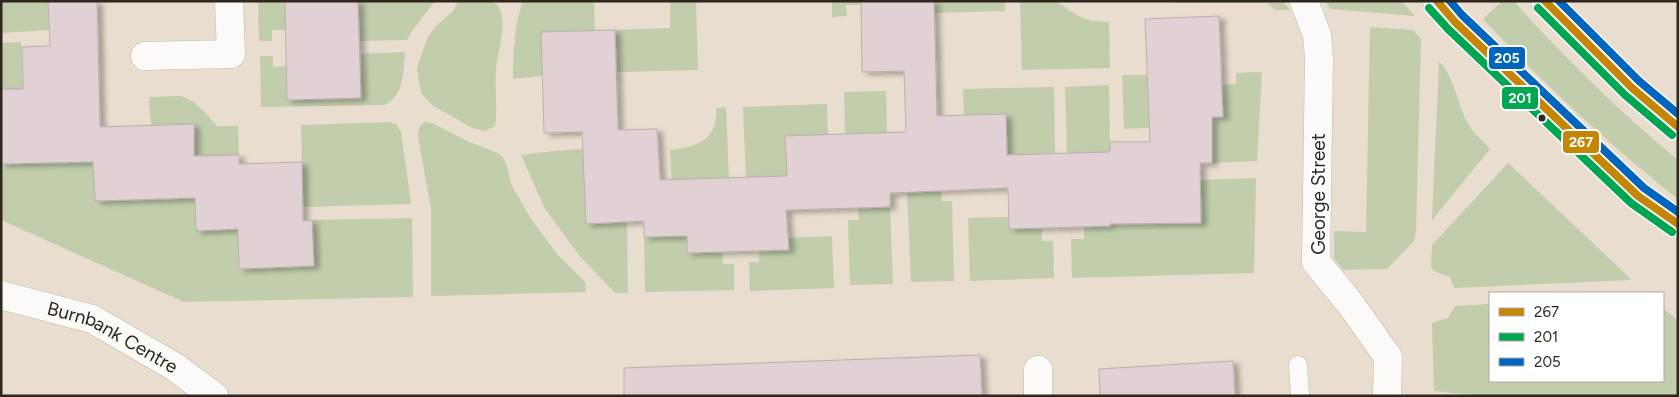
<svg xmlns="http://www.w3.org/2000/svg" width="1679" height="397" viewBox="0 0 1679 397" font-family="Figtree,sans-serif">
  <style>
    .green { fill: #c1cdab }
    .building { fill: #e1d1d5; stroke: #b9b0ad; filter: url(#shadow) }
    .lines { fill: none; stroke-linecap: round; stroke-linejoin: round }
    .service-casing { stroke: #c2b9ae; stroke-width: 19 }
    .minor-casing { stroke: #c2b9ae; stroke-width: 29 }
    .primary-casing { stroke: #c2b9ae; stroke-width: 29 }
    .service { stroke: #fcfaf8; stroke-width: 18 }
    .minor { stroke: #fcfaf8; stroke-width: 28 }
    .primary { stroke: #fcfaf8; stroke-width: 28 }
    .bus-1-casing { stroke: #fff; stroke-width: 11 }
    .bus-2-casing { stroke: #fff; stroke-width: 11 }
    .bus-3-casing { stroke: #fff; stroke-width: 11 }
    .bus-1 { stroke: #c58607; stroke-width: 8 }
    .bus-2 { stroke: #00a651; stroke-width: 8 }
    .bus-3 { stroke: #0065bd; stroke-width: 8 }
    .bus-dot { fill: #2f271d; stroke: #fff; stroke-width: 2 }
    .labels { text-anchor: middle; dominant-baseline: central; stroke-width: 4; stroke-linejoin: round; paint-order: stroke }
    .street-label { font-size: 19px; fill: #2f271d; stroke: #fff }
    .line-badge { stroke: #fff; stroke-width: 2 }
    .badge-label { font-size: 14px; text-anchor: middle; font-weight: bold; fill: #fff }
  </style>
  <defs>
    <filter id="shadow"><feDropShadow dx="5.5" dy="3" stdDeviation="2.5" flood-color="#0004"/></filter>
  </defs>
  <rect width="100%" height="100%" fill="#e8ddce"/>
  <path class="green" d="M1,1H48L49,30L1,33Z
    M258,1H285V30H272V41H259Z
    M358,1H435L412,31L407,40L359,41Z
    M458,1H493C498,6 502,11 502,18C504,34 498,52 496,68C494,87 498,107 495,126L485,131L472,128L432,105L421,93L417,68L427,39L435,27L453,11Z
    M523,1H594L595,30L541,32L542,76L513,79C513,54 514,25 523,1Z
    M670,1H696L698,70L616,72L615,30L670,28Z
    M832,1H861V5H846L847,16L832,17Z
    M934,1H1005V11L934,13Z
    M1020,1H1055L1078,16L1093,21L1109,22L1110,68L1022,70Z
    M1176,1H1283L1290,10H1275L1268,3H1174Z
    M1326,1H1401L1415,16L1330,9Z
    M1502,1H1514C1531,21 1549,39 1567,58C1602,93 1639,128 1678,160V199C1608,144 1544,84 1483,19Z
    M1370,27L1413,30L1421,39L1416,231L1414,241L1387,269L1343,270L1334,258V231L1366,232Z
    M21,42L23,89H1V43Z
    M405,52C403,73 405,93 385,105L261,107L260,56H273V67L286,66L287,100L361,98L360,54Z
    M1439,61C1454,76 1457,103 1467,122C1472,132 1483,141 1490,149L1432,220Z
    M1262,72L1257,161L1212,163V117L1223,116L1222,85L1236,84V73Z
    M1122,75H1147L1149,120L1166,127L1124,129Z
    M1109,85L1110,152L1067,153L1065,87Z
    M1054,87L1055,153L1007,155L1006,114L964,115L963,89Z
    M886,91L887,133L845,134L844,92Z
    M181,96C197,101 206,114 217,126H238L239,155L194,156L193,124L151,125L149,97Z
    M827,104L828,135L786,136L787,176L746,177L743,107Z
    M726,107L729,178L685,179L672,188L670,150C698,147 718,140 716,108Z
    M390,122L396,124L401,132L411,204L303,207L301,125Z
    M424,122L432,123L469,142L498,153L504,159L508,170L511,184L531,219L557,254L585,282L586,292L431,296V209L418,137L419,127Z
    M33,132L93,154L95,201L195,198L196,230L238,229L239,268L313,266L312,220L412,218L413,297L184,302L1,220V164L34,163Z
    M583,149L627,222L628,293H615L579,255L545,209L521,155L554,151Z
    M1508,163L1632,280L1454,288L1450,277L1434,271L1431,267L1432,245Z
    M1256,178L1254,273L1072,278L1071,239H1084V227L1110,226V192L1146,191L1147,224L1201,223L1200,180Z
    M941,191L942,201H952L954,281L911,282L907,192Z
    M890,207L893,284L850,285L848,220H859L858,208Z
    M1009,217L1010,229H1042V241H1053L1054,278L970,281L968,218Z
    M687,236V253L722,252L723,264H734V290L645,292L644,237Z
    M832,236L834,288L750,291L749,262H759V251L788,249V238Z
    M1490,304V381H1663V308L1678,321V396H1486L1434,391L1432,323L1448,318L1455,306Z"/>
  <path class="building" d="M48,1H97L100,127L194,124V156L239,155V164L302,162L303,221L312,220L314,266L239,269L238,229L196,231L195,198L95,201L93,162L1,164V89H23L22,47L50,46Z
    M285,1H358L361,98L287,100Z
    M861,1H934L937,116L1006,114L1007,155L1110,152V142H1150L1145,19L1219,16L1223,117H1212V163H1200L1201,223L1110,224V226L1009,229L1008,188L890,193V207L786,210L789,250L687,253V236L644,237V221L586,224L582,132L544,133L541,32L615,30L618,130L657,129L660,180L787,176L785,136L906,132L904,71L862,72Z
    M980,355L982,396H624V368Z
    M1233,361L1235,396H1100L1099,369Z"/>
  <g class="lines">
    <g class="service-casing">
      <path id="service" d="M1298,365L1300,396"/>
    </g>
    <g class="minor-casing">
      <g id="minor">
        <path d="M1304,1L1317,35L1319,58L1316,262L1349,302L1388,357L1387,396"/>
        <path d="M145,56L231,54L229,1"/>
        <path id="s1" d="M1,295L92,319L175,367L214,396"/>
        <path d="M1038,396V370"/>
      </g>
    </g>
    <g class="primary-casing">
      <path id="primary" d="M1437,1L1455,22L1638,196L1678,224
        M1545,1L1632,88L1678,127"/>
    </g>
    <use href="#service" class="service"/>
    <use href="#minor" class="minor"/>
    <use href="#primary" class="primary"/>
    <g class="bus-1-casing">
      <path id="bus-1" d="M1437,1L1455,22L1638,196L1678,224
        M1545,1L1632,88L1678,127"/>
    </g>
    <g class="bus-2-casing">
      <path id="bus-2" d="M1429,8L1448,29L1631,203L1672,232
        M1538,8L1625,95L1672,135"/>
    </g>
    <g class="bus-3-casing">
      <path id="bus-3" d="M1450,1L1462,15L1644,188L1678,212
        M1559,1L1639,81L1678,114"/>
    </g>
    <use href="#bus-1" class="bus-1"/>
    <use href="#bus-2" class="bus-2"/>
    <use href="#bus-3" class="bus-3"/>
  </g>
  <circle class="bus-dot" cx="1542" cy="118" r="4.5"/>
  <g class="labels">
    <g class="street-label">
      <text transform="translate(1318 194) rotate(-90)">George Street</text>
      <text stroke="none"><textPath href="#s1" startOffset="120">Burnbank Centre</textPath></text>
    </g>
  </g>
  <g class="line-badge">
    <rect x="1488" y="46" width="38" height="24" rx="5" fill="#0065bd"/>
    <rect x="1501" y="86" width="38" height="24" rx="5" fill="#00a651"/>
    <rect x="1562" y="130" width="38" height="24" rx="5" fill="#c58607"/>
  </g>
  <g class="badge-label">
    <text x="1507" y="63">205</text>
    <text x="1520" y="103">201</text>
    <text x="1581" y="147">267</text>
  </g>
  <rect width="1679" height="397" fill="none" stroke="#2f271d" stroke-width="5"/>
  <rect x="1489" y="292" width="175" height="90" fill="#ffffff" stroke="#aca9a5"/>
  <rect x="1499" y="308" width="25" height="8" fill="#c58607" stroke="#aca9a5"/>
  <text x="1534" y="317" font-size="15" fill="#2f271d">267</text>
  <rect x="1499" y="333" width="25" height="8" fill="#00a651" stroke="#aca9a5"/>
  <text x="1534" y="342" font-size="15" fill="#2f271d">201</text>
  <rect x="1499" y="358" width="25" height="8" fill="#0065bd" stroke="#aca9a5"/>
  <text x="1534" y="367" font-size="15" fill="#2f271d">205</text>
</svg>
